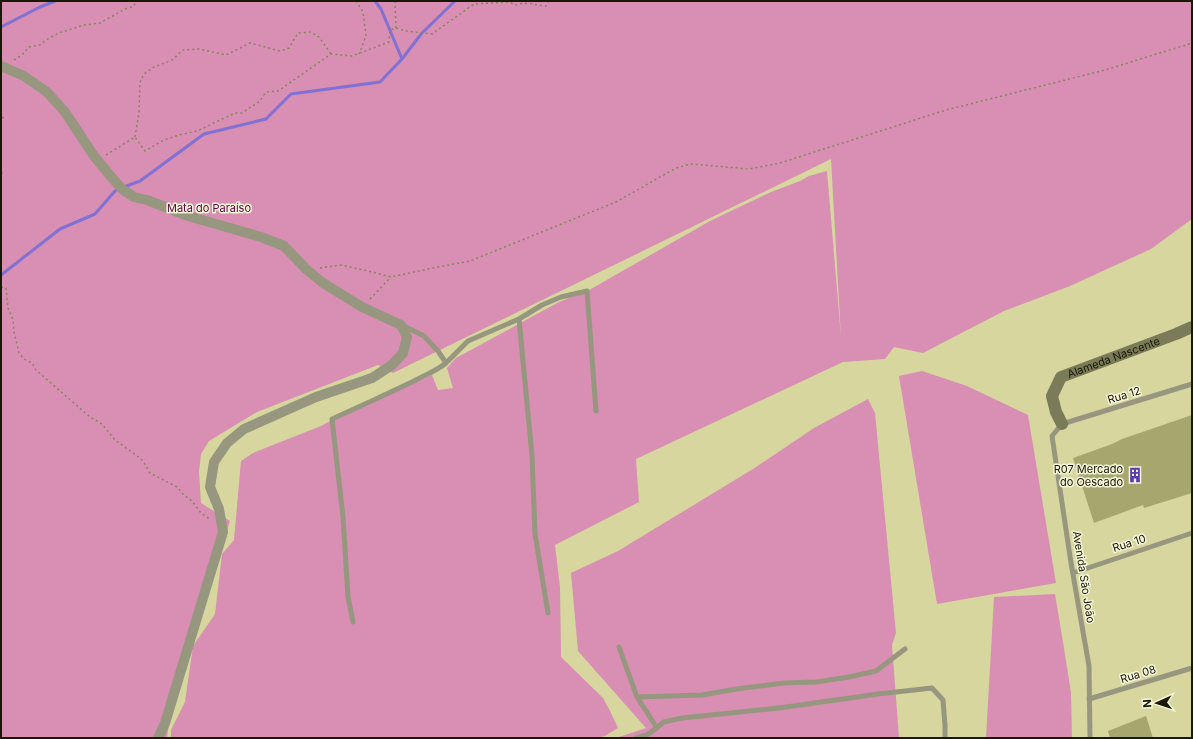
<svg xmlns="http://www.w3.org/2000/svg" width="1193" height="739" viewBox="0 0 1193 739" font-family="Inter,sans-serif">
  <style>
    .green { fill: #d88fb3 }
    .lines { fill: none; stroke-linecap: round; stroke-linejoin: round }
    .stream { stroke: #8071d2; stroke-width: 3 }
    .building { fill: #a6a66f }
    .path { stroke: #85855c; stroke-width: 1.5; stroke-dasharray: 2 3; stroke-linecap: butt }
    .lane { stroke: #979780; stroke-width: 5 }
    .street { stroke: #979780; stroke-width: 10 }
    .secondary { stroke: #7a7b58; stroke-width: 12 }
    .labels { text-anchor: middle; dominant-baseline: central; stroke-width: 3; stroke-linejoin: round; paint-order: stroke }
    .park-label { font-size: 11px; fill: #620040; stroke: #f4f5d9 }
    .street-label { font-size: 11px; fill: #181803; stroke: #f4f5d9 }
    .poi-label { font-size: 11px; fill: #181803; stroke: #f4f5d9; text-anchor: end }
  </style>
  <rect width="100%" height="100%" fill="#d6d69e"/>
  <path class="green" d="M1,1H1192V219L1151,249L1070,286L1004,311L923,353L894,347L885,359L843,362L636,459L639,502L555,545L560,587L561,657L603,698L610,711L618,728L605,736L595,738H171V730L185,702L193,646L215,614L222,554L234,540L241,461L253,453L321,426L343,414L432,375L438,390L453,388L447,368L456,358L559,302L591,289L710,221L771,192L800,181L809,176L827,171L841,337L831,159L393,373L378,365L257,412L209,441L201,454L199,472L201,503L230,521L168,730L167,738H1Z
    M922,371L967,386L1028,415L1056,583L937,604L899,376Z
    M868,399L875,413L896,633L892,645L899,738H616L646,728L578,651L571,573L618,551L753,469L814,428Z
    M1055,594L1063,642L1071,693L1072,738H986L994,597Z"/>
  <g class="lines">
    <path class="stream" d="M375,1L381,9L402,59
      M1,27L40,7L55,1
      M124,187L140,181L204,134L266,119L291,94L380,82L402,59L422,33L455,1
      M1,275L60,229L95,214L115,191L119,189"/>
  </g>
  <path class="building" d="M1192,415V493L1144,508L1143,505L1094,523L1073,458L1112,444L1122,439Z
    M1146,716L1153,738H1110L1108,731Z"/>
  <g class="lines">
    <path class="path" d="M356,1L363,12L366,36L359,54
      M395,1L396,28
      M14,60L22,55L29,47L40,45L46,40L59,33L84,25L100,23L125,9L134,6L136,1
      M1,112L3,118L1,122
      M135,137L139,112L140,82L144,74L154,67L172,60L183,50L199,49L226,55L250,43L280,51L289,48L298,33L310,32L319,37L331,54
      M106,155L135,137L145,151L164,140L179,135L197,131L235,113H242L260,101L266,92L278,91L331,54L352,56L389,42L390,30L396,28L406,31L432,34L474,4L509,2L515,5L524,3L546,6L548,1
      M1,167L2,175L1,177
      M320,268L341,265L368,271L391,277L428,269L470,261L616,202L676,168L691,164L749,169L780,163L946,110L1105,70L1192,43
      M1,287L6,288L8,308L13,320L14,332L19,353L24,359L32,363L36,370L90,417L102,424L115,440L136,455L143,461L150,473L177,487L184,495L192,501L201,513L211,520
      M370,299L391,277"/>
    <path class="lane" d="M519,319L532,456L535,534L548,613
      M404,326L424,336L438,351L446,363L468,341L519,319L542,305L561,297L587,291L596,411
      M1073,573L1192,533
      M353,622L348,597L343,517L332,419C359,407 387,394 414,381C426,374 435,372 446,363
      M619,647L637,697L657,728
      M637,697L702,695L736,689L784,683L816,682L849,677L876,671L905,649
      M1089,699L1192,668
      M636,738L647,735L664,722L682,718L779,708L878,694L932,688L943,700L945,725V738
      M1090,738L1089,666L1071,563L1052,436L1062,424L1192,384"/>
    <path class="street" d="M1,66L24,76L47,92L65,112L94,156L113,179L122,189L134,197L147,200L188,216L261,237L284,246L306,269L323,283L362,307L401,325L407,337L403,353L392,365L372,378L316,397L244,429L227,443L214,462L210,487L219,509L223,532L165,723L158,738"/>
    <path class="secondary" id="s1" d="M1062,424L1056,412L1052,396L1061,377L1176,334L1192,327"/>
  </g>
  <defs>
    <g id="building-bare" transform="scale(1.2)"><path d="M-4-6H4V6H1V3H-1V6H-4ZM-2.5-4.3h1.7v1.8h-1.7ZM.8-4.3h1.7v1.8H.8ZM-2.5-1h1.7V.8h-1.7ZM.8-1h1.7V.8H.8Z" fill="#583ab2" stroke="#f4f5d9" stroke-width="2.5" paint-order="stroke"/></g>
  </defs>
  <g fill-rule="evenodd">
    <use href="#building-bare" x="1135" y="475"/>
  </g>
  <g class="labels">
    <g class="park-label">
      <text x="209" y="208">Mata do Paraíso</text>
    </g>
    <g class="street-label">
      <text stroke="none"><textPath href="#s1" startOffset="107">Alameda Nascente</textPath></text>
      <text transform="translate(1124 395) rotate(-17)">Rua 12</text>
      <text transform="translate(1129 543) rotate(-18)">Rua 10</text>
      <text transform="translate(1084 577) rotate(81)">Avenida São João</text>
      <text transform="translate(1138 674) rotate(-17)">Rua 08</text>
    </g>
    <g class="poi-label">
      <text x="1123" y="469">R07 Mercado<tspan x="1123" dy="13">do Oescado</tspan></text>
    </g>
  </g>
  <rect width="1193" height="739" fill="none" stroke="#181803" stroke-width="4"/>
  <g transform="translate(1157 703) rotate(267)" stroke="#f4f5d9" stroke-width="3" paint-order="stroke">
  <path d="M0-3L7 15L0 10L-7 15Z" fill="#181803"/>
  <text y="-6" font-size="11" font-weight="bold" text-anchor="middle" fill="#181803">N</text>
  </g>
</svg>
